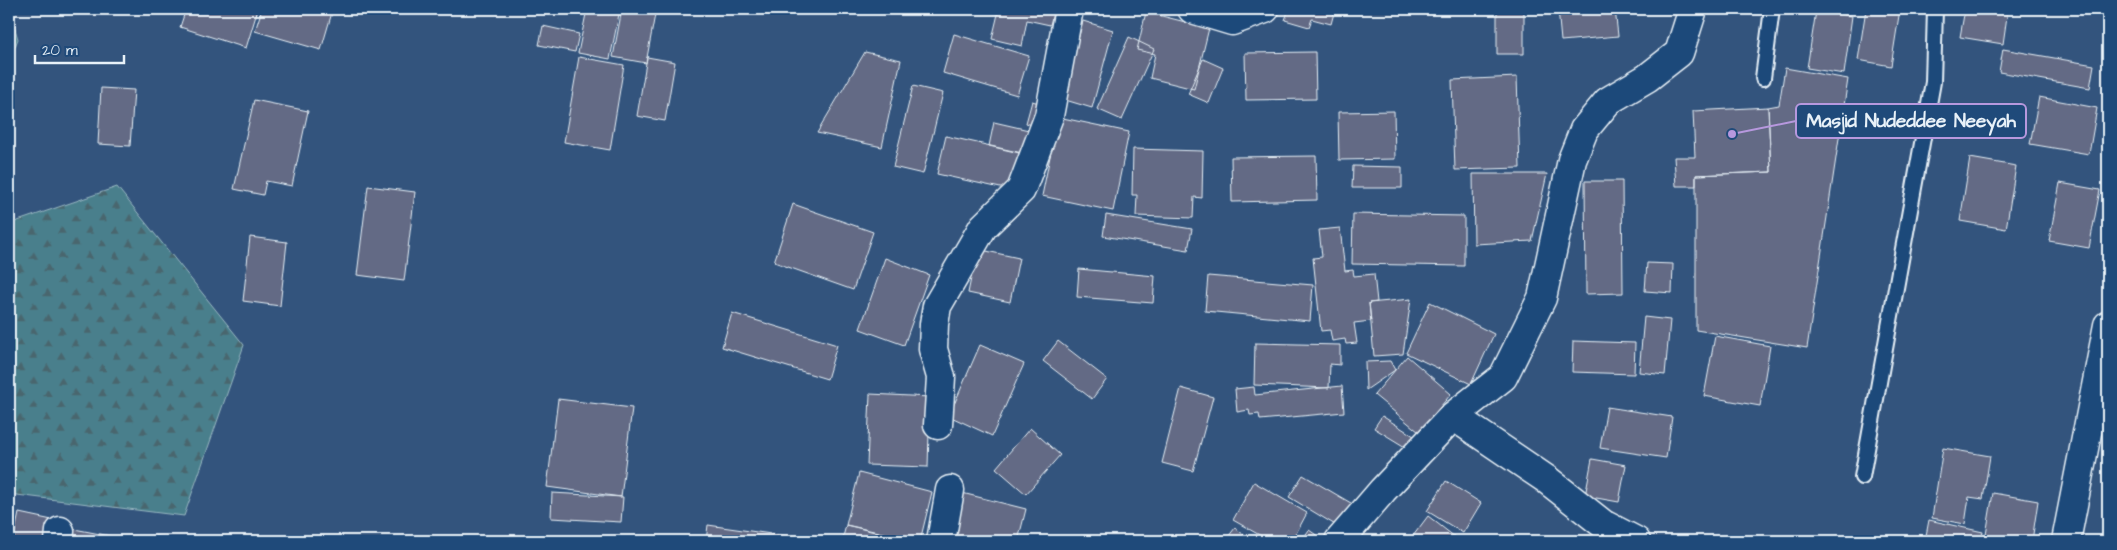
<svg xmlns="http://www.w3.org/2000/svg" width="2117" height="550" viewBox="0 0 2117 550" font-family="'Architects Daughter',sans-serif">
  <style>
    .forest { fill: url(#forest-firs); stroke: #99b8c2 }
    .building { fill: #636b85; stroke: #e8f1f8 }
    .lines { fill: none; stroke-linecap: round; stroke-linejoin: round }
    .lane-casing { stroke: #e8f1f8; stroke-width: 18 }
    .street-casing { stroke: #e8f1f8; stroke-width: 31 }
    .lane { stroke: #1f4a7a; stroke-width: 14 }
    .street { stroke: #1f4a7a; stroke-width: 28 }
    .leader { fill: none; stroke: #b798de; stroke-width: 2 }
    .callout-dot { fill: #b798de; stroke: #1f4a7a; stroke-width: 2 }
    .callout { fill: #1f4a7a; stroke: #b798de; stroke-width: 2 }
    .callout-label { font-size: 19px; text-anchor: middle; font-weight: bold; fill: #e8f1f8 }
  </style>
  <defs>
    <pattern id="forest-firs" width="22" height="20" patternUnits="userSpaceOnUse" patternTransform="scale(1.25)"><rect width="22" height="20" fill="#4a7f8c"/><path d="M5 1l3.5 6h-7zM16 11l3.5 6h-7z" fill="#48666e"/></pattern>
  </defs>
  <rect width="100%" height="100%" fill="#33547d"/>
  <filter id="ink" filterUnits="userSpaceOnUse"><feTurbulence type="fractalNoise" baseFrequency=".02" numOctaves="2"/><feDisplacementMap in="SourceGraphic" scale="10" xChannelSelector="R" yChannelSelector="G"/><feConvolveMatrix kernelMatrix="1 2 1 2 8 2 1 2 1" color-interpolation-filters="sRGB"/></filter>
  <g filter="url(#ink)">
    <path class="forest" d="M9,9L18,39L9,62Z
      M117,187L244,345L184,516L9,494V224Z"/>
    <path class="building" d="M186,9H258L246,48L180,27Z
      M262,9H333L321,50L255,31Z
      M587,9H620L610,59L578,53Z
      M622,9H656L646,63L613,57Z
      M973,9H1054L1050,25L1027,20L1022,46L992,39L998,14Z
      M1289,9H1335L1331,24L1312,19L1309,27L1285,20Z
      M1497,9H1524V54H1497Z
      M1558,9H1615L1618,36L1561,41Z
      M1866,9H1900L1891,66L1858,60Z
      M1965,9H2008L2003,44L1960,37Z
      M1816,11L1852,16L1844,74L1807,68Z
      M1146,12L1209,28L1194,89L1150,78L1155,54L1137,50Z
      M1083,21L1113,30L1092,108L1062,99Z
      M543,26L579,34L575,52L539,45Z
      M954,34L1029,56L1017,95L943,73Z
      M1129,37L1154,49L1122,120L1097,109Z
      M2003,49L2094,65L2090,88L1999,72Z
      M865,52L901,60L882,147L817,133Z
      M1315,52L1316,99L1246,100L1245,53Z
      M579,57L624,65L610,150L564,142Z
      M647,57L675,62L665,121L637,116Z
      M1203,59L1223,68L1209,103L1188,94Z
      M1785,68L1848,79L1807,348L1696,330V175L1771,172L1768,107L1779,105Z
      M1517,77L1520,168L1455,170L1452,80Z
      M913,86L943,93L923,174L893,167Z
      M101,88L134,90L130,146L98,144Z
      M2039,97L2097,108L2089,154L2030,144Z
      M254,100L308,111L292,186L266,181L263,195L234,189Z
      M1032,101L1043,104L1037,127L1026,123Z
      M1768,107L1771,172L1696,175V186H1676L1674,157H1695L1693,111Z
      M1394,111L1395,159L1339,160L1338,112Z
      M1058,117L1129,132L1113,211L1042,196Z
      M994,122L1033,131L1028,155L989,146Z
      M946,136L1022,153L1014,191L937,174Z
      M1133,149L1203,151L1202,198L1194,197L1193,218L1136,216L1137,195H1132Z
      M1316,156L1317,200L1232,202L1231,157Z
      M1970,158L2016,166L2006,229L1960,221Z
      M1353,166L1402,167V188H1352Z
      M1473,174H1547L1532,241L1474,244Z
      M1585,181H1622L1623,293L1586,294Z
      M2060,183L2100,190L2089,248L2049,241Z
      M368,186L415,192L404,281L357,275Z
      M793,204L873,232L853,290L774,262Z
      M1353,214L1464,216V266L1352,264Z
      M1106,215L1192,229L1188,250L1103,236Z
      M1340,228L1345,271L1353,270L1354,276L1374,274L1377,302L1369,303L1371,321L1354,323L1357,343L1346,344L1345,339L1332,341L1330,330L1321,331L1313,258L1322,257L1319,230Z
      M250,237L287,242L280,306L243,301Z
      M977,249L1019,258L1010,302L968,293Z
      M885,258L929,275L904,345L860,329Z
      M1647,263L1673,264L1672,293L1645,291Z
      M1079,269L1155,276L1153,303L1077,297Z
      M1208,276L1313,285L1310,321L1205,311Z
      M1411,299L1403,354L1374,356L1369,303Z
      M1430,302L1494,334L1471,384L1406,353Z
      M732,313L837,345L827,379L722,347Z
      M1644,317L1670,320L1665,375L1639,372Z
      M1715,336L1770,346L1760,406L1704,396Z
      M1058,341L1107,379L1092,399L1043,361Z
      M1573,341L1635,343L1634,374L1572,372Z
      M1255,343L1340,345V365L1330,364L1329,388L1254,385Z
      M980,345L1024,364L992,436L949,416Z
      M1407,356L1451,394L1419,432L1374,395Z
      M1390,361L1395,370L1366,390L1365,362Z
      M1342,386L1344,412L1260,420L1259,414L1250,415L1249,410L1237,412L1235,389L1254,387L1255,395Z
      M1181,388L1213,397L1193,471L1162,463Z
      M870,394L930,397L928,467L867,465Z
      M558,399L632,408L621,497L547,487Z
      M1607,407L1672,417L1666,458L1600,448Z
      M1382,416L1417,438L1410,450L1374,428Z
      M1030,428L1060,455L1026,494L996,468Z
      M1943,448L1990,456L1983,499L1969,497L1965,524L1932,518Z
      M1592,459L1626,465L1619,502L1585,496Z
      M859,473L932,492L920,541L846,525Z
      M1303,475L1356,506L1342,529L1289,497Z
      M1446,481L1481,503L1463,533L1427,511Z
      M1254,482L1307,513L1292,541H1270L1233,520Z
      M552,493L623,497L621,522L551,518Z
      M962,493L1026,509L1018,541H950Z
      M1993,493L2038,501L2032,541H1985Z
      M19,513L52,520L48,541H13Z
      M1428,516L1460,541L1410,540Z
      M1929,520L1983,532L1981,541H1925Z
      M708,525L792,537V541H706Z
      M846,525L912,541H842Z
      M69,528L131,540V541H67Z
      M1235,528L1252,541H1225Z
      M1309,530L1325,541H1301Z
      M155,536L187,541H154Z"/>
    <g class="lines">
      <g class="lane-casing">
        <path id="lane" d="M1763,78L1772,9
          M1862,477L1933,82L1935,9"/>
      </g>
      <g class="street-casing">
        <path id="street" d="M1192,9L1232,21L1265,9
          M1453,416L1546,479L1603,524L1636,541
          M938,425L941,377L933,349L934,324L937,306L983,227L1021,190L1049,116L1069,9
          M59,541L60,531
          M941,541L950,490
          M1339,541L1383,490L1453,416L1503,377L1542,298L1572,160L1584,130L1608,101L1647,78L1679,53L1693,9
          M2066,541L2108,325"/>
      </g>
      <use href="#lane" class="lane"/>
      <use href="#street" class="street"/>
    </g>
  </g>
  <path class="leader" d="M1732 134L1796 121"/>
  <circle class="callout-dot" cx="1732" cy="134" r="5"/>
  <rect class="callout" x="1796" y="104" width="230" height="34" rx="5"/>
  <g class="callout-label">
    <text x="1911" y="127">Masjid Nudeddee Neeyah</text>
  </g>
  <rect width="2117" height="550" fill="none" stroke="#1f4a7a" stroke-width="30"/>
  <rect x="15" y="15" width="2087" height="520" fill="none" stroke="#e8f1f8" stroke-width="2" filter="url(#ink)"/>
  <path d="M35 55v8h89v-8" fill="none" stroke="#e8f1f8" stroke-width="2.5"/>
  <text x="42" y="55" font-size="15" fill="#e8f1f8" stroke="#1f4a7a" stroke-width="4" paint-order="stroke">20 m</text>
</svg>
